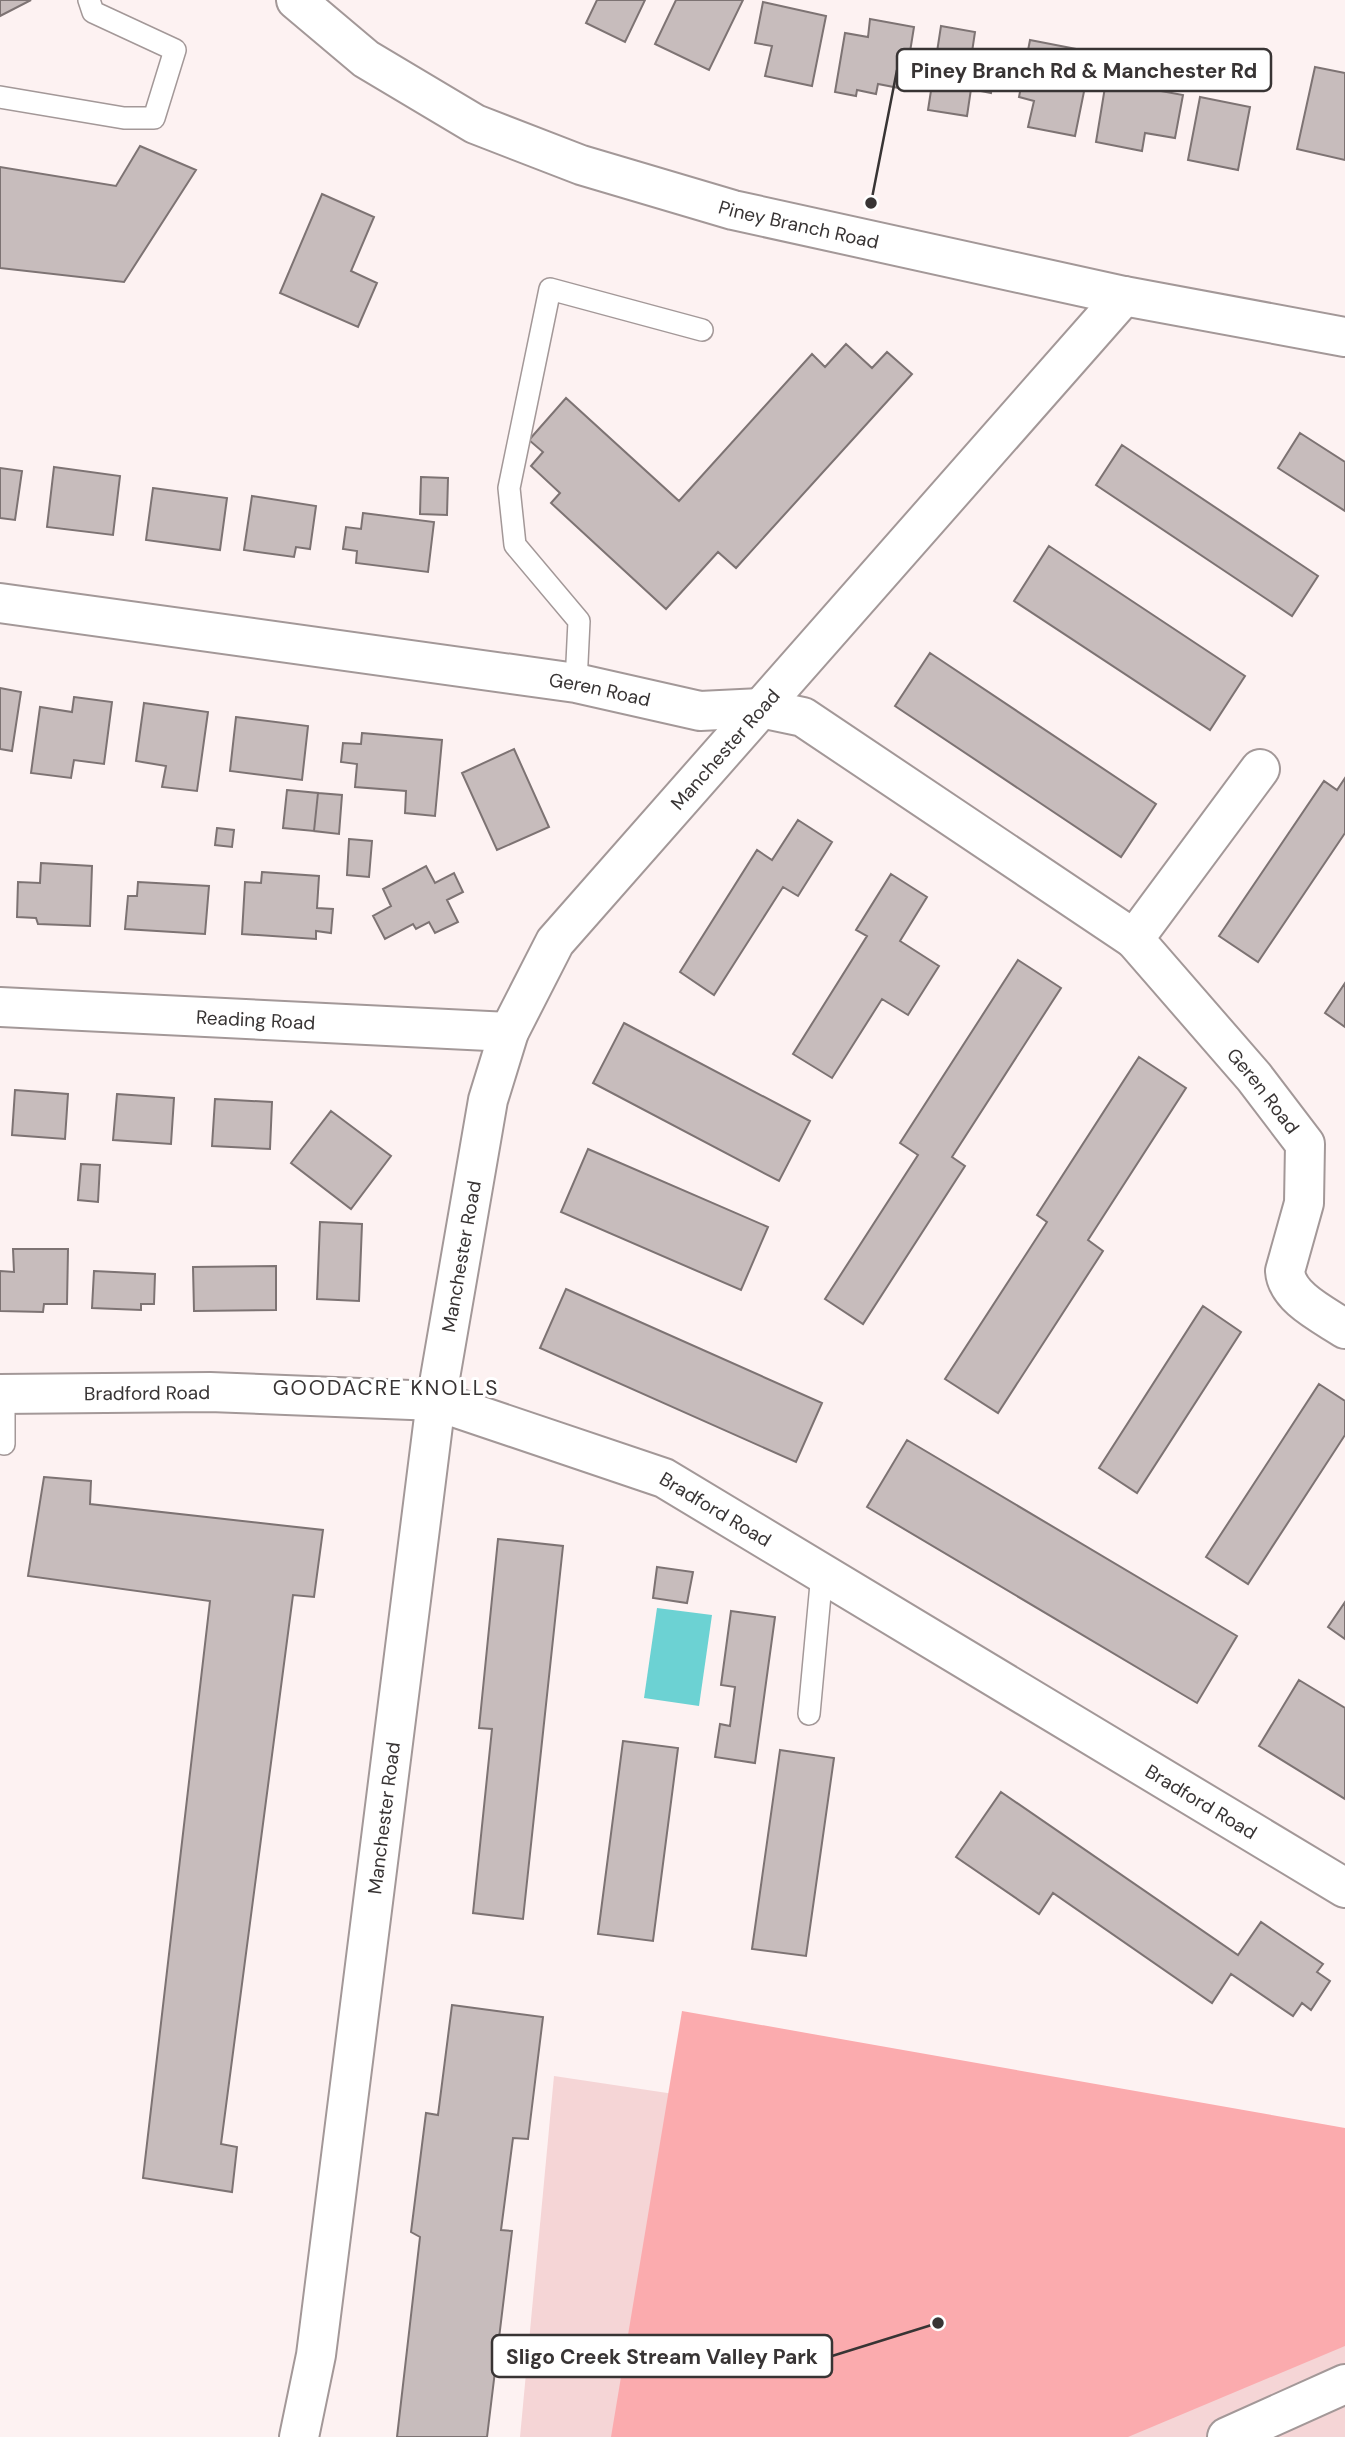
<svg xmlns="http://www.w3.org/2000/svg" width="1345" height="2437" viewBox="0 0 1345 2437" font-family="'DM Sans',sans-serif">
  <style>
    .green { fill: #f5d5d6 }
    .forest { fill: #fbabae }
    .water { fill: #6cd2d3 }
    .building { fill: #c7bcbc; stroke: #7d7373; stroke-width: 2 }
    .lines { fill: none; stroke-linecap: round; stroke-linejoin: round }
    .lane-casing { stroke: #a39898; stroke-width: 24 }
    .street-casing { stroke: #a39898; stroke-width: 42 }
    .secondary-casing { stroke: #a39898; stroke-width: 42 }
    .lane { stroke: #fff; stroke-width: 21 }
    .street { stroke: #fff; stroke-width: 38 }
    .secondary { stroke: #fff; stroke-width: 38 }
    .labels { text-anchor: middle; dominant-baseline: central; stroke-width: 6; stroke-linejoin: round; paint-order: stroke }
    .street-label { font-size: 19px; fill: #383434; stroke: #fff }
    .neighbourhood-label { font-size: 21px; letter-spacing: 2px; fill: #383434; stroke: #fff }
    .leader { fill: none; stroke: #383434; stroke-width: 2.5 }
    .callout-dot { fill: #383434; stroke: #fff; stroke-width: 2.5 }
    .callout { fill: #fff; stroke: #383434; stroke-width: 2.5 }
    .callout-label { font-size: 21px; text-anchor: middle; font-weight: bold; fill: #383434 }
  </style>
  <rect width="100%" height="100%" fill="#fdf2f2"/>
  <path class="green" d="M554,2076L1221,2176L1345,2208V2437H520Z"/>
  <path class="forest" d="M682,2011L1345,2128V2346L1128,2437H611Z"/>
  <path class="water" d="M657,1608L712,1615L699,1706L644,1698Z"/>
  <path class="building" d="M0,0H31L0,16Z
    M597,0H645L625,42L586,23Z
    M676,0H743L709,70L655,44Z
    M763,2L826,16L812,86L765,76L772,46L755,43Z
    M870,19L914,27L904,89L878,84L876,94L857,90L856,96L835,92L845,33L868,37Z
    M941,26L975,32L972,52L996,57L991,93L971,89L967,116L928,110Z
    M1030,40L1092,52L1075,136L1028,127L1034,101L1019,97Z
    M1315,67L1345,73V160L1297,149Z
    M1106,81L1183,95L1175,138L1145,133L1142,151L1096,142Z
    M1200,97L1250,107L1238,170L1188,160Z
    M140,146L196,170L124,282L0,268V167L116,186Z
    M322,194L374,217L351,271L377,283L358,327L280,293Z
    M846,344L872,368L887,352L912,374L736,568L718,552L666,609L551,503L560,493L531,466L543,452L529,440L566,398L679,501L812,354L825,367Z
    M1300,433L1345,462V511L1278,468Z
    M1122,445L1318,576L1292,616L1096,485Z
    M54,467L120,476L113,535L47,527Z
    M0,468L22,471L15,520L0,518Z
    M421,477L448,478L447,515L420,514Z
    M153,488L227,498L220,550L146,540Z
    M252,496L316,506L310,549L296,547L294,557L244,550Z
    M363,513L434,522L428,572L356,563L357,551L343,549L346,527L361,529Z
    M1049,546L1245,676L1210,730L1014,601Z
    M930,653L1156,804L1121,857L895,706Z
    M0,688L21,692L12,751L0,749Z
    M74,697L112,702L104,764L74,760L71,778L31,773L40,707L72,712Z
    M144,703L208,712L197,791L162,787L166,766L136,761Z
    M236,717L308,726L302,780L230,771Z
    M362,733L442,740L435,816L405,813L406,791L355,787L357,764L341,762L343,743L361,744Z
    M514,749L549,827L497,850L462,773Z
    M1345,778V833L1258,962L1219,936L1324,781L1337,790Z
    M287,790L318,793L314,831L283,828Z
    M318,793L342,795L339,834L314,831Z
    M798,820L832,842L798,896L783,887L714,995L680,972L757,850L772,860Z
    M217,828L234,830L232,847L215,845Z
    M349,839L372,841L369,877L347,875Z
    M41,863L92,866L90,926L38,924L36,918L17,917L18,882L40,883Z
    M426,866L435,883L454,873L463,892L447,900L458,922L435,933L429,922L416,929L413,924L385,939L373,916L391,906L383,889Z
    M262,872L319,876L317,908L333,909L331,933L316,931V939L242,934L245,882L261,883Z
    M891,874L927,897L900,941L939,966L908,1015L882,999L832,1078L793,1054L867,936L856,930Z
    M138,882L209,886L205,934L125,929L128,896H137Z
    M1018,960L1061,988L952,1157L965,1166L863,1324L825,1299L918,1155L900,1143Z
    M1345,983V1027L1325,1013Z
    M624,1023L810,1121L779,1181L593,1083Z
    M1139,1057L1186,1088L1088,1240L1103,1251L998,1413L945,1379L1047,1222L1037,1215Z
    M15,1090L68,1094L65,1139L12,1135Z
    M117,1094L174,1098L171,1144L113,1140Z
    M215,1099L272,1102L270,1149L212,1146Z
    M331,1111L391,1156L351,1209L291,1163Z
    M588,1149L768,1227L741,1290L561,1212Z
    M81,1164L100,1165L98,1202L78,1200Z
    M320,1222L362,1224L359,1301L317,1299Z
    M13,1249H68L67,1304H44L43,1312L0,1311V1271L14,1272Z
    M276,1266V1310L194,1311L193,1267Z
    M94,1271L155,1274L154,1304H141V1310L92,1308Z
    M566,1289L822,1403L796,1462L540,1348Z
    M1203,1306L1241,1332L1137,1493L1099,1468Z
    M1319,1384L1345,1401V1435L1248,1584L1206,1557Z
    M907,1440L1237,1636L1197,1703L867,1507Z
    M44,1477L91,1481L90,1504L323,1530L314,1597L293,1595L221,2144L237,2147L232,2192L143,2178L210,1601L28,1576Z
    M498,1539L563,1546L523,1919L473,1913L492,1729L479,1728Z
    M657,1567L693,1572L687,1603L653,1598Z
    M1345,1602V1639L1328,1627Z
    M731,1611L775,1617L755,1763L715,1757L720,1724L730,1726L735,1687L721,1685Z
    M1299,1680L1345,1708V1799L1259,1746Z
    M623,1741L678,1748L653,1941L598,1934Z
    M780,1750L834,1758L806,1956L752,1949Z
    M1001,1792L1238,1955L1261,1922L1323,1964L1317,1972L1330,1981L1311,2010L1302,2003L1293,2016L1231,1974L1212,2003L1053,1893L1039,1914L956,1857Z
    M452,2005L543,2017L528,2139L513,2138L501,2230L512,2231L487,2437H397L420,2237L411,2232L426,2113L438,2115Z"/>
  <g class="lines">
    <g class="lane-casing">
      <path id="lane" d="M0,97L124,118H154L175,50L93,12L89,0
        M576,683L579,621L515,545L509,488L550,289L702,330
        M4,1444V1394
        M809,1714L822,1573"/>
    </g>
    <g class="street-casing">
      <g id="street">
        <path id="s1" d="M0,603L576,683L700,711L761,708L803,717L1134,939"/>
        <path id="s2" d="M1260,769L1134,939L1254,1077L1305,1144L1304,1203L1285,1271C1287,1298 1324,1315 1345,1329"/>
        <path id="s3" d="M0,1007L509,1032"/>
        <path id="s4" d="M0,1394L210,1392L436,1401L664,1478L1345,1888"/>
        <path id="s5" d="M299,2437L316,2355L436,1401L488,1100L509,1032L555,942L1124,296"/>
      </g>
    </g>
    <g class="secondary-casing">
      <g id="secondary">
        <path id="s6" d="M296,0L366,59L475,124L581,165L733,210L1124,296L1345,337"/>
        <path d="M1227,2437L1345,2384"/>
      </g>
    </g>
    <use href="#lane" class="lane"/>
    <use href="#street" class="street"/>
    <use href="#secondary" class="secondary"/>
  </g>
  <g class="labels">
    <g class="street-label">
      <text stroke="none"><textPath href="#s6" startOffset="558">Piney Branch Road</textPath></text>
      <text stroke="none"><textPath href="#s1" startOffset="606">Geren Road</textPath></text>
      <text stroke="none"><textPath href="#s5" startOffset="1780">Manchester Road</textPath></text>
      <text stroke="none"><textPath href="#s3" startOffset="256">Reading Road</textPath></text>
      <text stroke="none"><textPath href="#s2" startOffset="411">Geren Road</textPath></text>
      <text stroke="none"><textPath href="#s5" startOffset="1192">Manchester Road</textPath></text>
      <text stroke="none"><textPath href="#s4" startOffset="147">Bradford Road</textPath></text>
      <text stroke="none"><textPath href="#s4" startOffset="737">Bradford Road</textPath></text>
      <text stroke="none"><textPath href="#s4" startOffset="1304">Bradford Road</textPath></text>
      <text stroke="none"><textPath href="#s5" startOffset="625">Manchester Road</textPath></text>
    </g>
    <g class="neighbourhood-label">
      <text x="386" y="1388">GOODACRE KNOLLS</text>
    </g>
  </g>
  <path class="leader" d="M871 203L897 70M938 2323L832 2356"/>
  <g class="callout-dot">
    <circle cx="871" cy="203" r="7"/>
    <circle cx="938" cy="2323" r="7"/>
  </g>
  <g class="callout">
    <rect x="897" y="49" width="374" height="42" rx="7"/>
    <rect x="492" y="2335" width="340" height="42" rx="7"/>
  </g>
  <g class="callout-label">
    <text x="1084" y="78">Piney Branch Rd &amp; Manchester Rd</text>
    <text x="662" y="2364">Sligo Creek Stream Valley Park</text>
  </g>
</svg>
